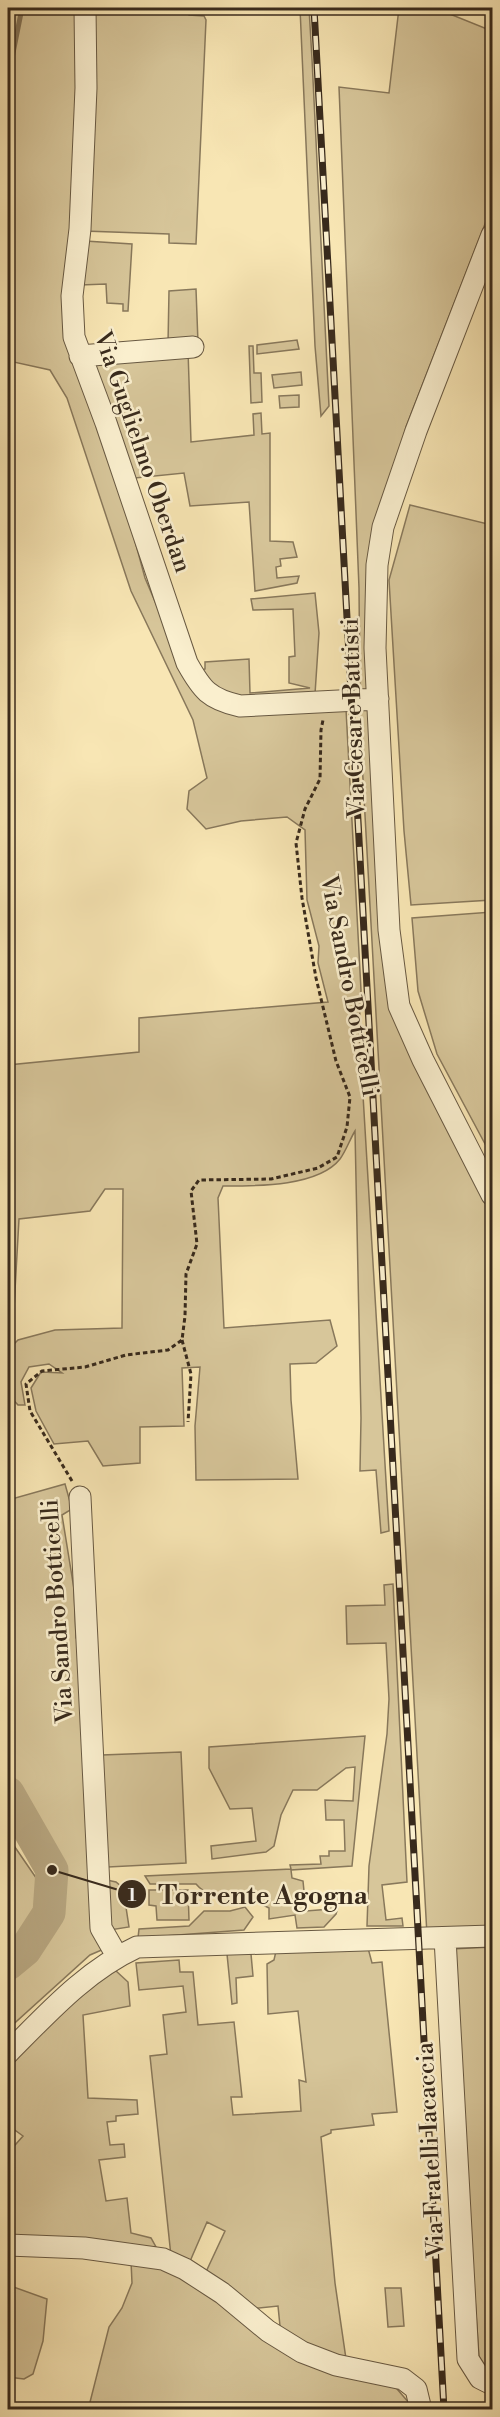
<svg xmlns="http://www.w3.org/2000/svg" width="500" height="2417" viewBox="0 0 500 2417" font-family="'Libre Bodoni',serif">
  <style>
    .green { fill: #d7c69a; stroke: #88785b; stroke-width: 1.5 }
    .lines { fill: none; stroke-linecap: round; stroke-linejoin: round }
    .stream { stroke: #847458; stroke-width: 5 }
    .river { stroke: #b7a680; stroke-width: 33 }
    .minor-casing { stroke: #685942; stroke-width: 23 }
    .path { stroke: #382a1c; stroke-width: 3; stroke-dasharray: 4.5 3; stroke-linecap: butt }
    .minor { stroke: #faefce; stroke-width: 21 }
    .rail-casing { stroke: #382a1c; stroke-width: 7 }
    .rail { stroke: #faefce; stroke-width: 4.5; stroke-dasharray: 14; stroke-linecap: butt }
    .labels { text-anchor: middle; dominant-baseline: central; stroke-width: 5; stroke-linejoin: round; paint-order: stroke }
    .street-label { font-size: 24px; fill: #382a1c; stroke: #faefce }
    .leader { fill: none; stroke: #382a1c; stroke-width: 2 }
    .callout-dot { fill: #382a1c; stroke: #faefce; stroke-width: 2 }
    .mark-label { font-size: 18px; text-anchor: middle; font-weight: bold; fill: #fff }
    .callout-label { font-size: 26px; text-anchor: middle; font-weight: bold; fill: #382a1c; stroke: #faefce; stroke-width: 5; stroke-linejoin: round; paint-order: stroke }
  </style>
  <rect width="100%" height="100%" fill="#f8e6b4"/>
  <filter id="stains"><feTurbulence type="fractalNoise" baseFrequency=".00333" numOctaves="4"/><feColorMatrix values="0 0 0 0 .2 0 0 0 0 .09 0 0 0 0 .02 0 0 0 .5 -.17"/></filter>
  <radialGradient id="worn" r=".72"><stop offset=".6" stop-color="#630" stop-opacity="0"/><stop offset="1" stop-color="#630" stop-opacity=".3"/></radialGradient>
  <path class="green" d="M8,8H82L68,294L145,578L165,625L210,703L346,709L361,990L359,1028L389,1531L381,1533L376,1470L360,1471L361,1418L355,1131C350,1139 346,1151 340,1159C318,1187 255,1186 223,1186L218,1198L224,1328L330,1320L337,1346L316,1363L290,1364L291,1400L298,1479L196,1480L195,1426L200,1367L182,1368L184,1426L140,1427V1463L103,1466L88,1441L54,1444L36,1411L31,1388L41,1372L62,1373L49,1364L29,1367L21,1382L25,1405H18L8,1394V1350L18,1340L55,1330L122,1328L123,1189H105L90,1211L19,1219L14,1308L8,1309V1065L139,1052V1018L328,1002L318,963L319,946L307,900L305,830L287,817L241,821L206,829L187,809L189,791L207,778L193,720L131,591L67,398L50,370L14,362L8,376Z
    M89,8H189V15L204,16L206,20L196,244L169,243V234L84,231Z
    M300,8H309L312,59L329,406L321,416L315,346Z
    M399,8H435L492,31V206L406,427L380,527L370,694L360,695L359,588L339,87L389,93Z
    M85,241L132,244L128,311H123V304L107,303L106,284L80,285Z
    M196,289L198,343L168,344L169,291Z
    M297,340L299,349L257,354V345Z
    M249,346H253L254,373H261L262,402L251,403Z
    M188,350L191,442L254,435L253,414L261,413L262,434L270,433V541L293,542L297,557L280,559L281,566L276,567L277,578L299,576L297,583L255,591L249,502L190,506L184,473L135,478L94,366L101,360Z
    M301,372L302,385L274,388L272,375Z
    M299,395V407L280,408L279,396Z
    M410,505L492,525V900L411,905L404,831L389,580Z
    M315,593L319,633L315,694L222,698L199,671L205,669V662L249,659L250,693L310,688L289,683V657L295,656L293,609L253,610L251,599Z
    M359,707L370,710L381,934L384,971L389,1003L492,1206V1932L427,1935Z
    M492,912V1157L437,1054L418,991L412,918Z
    M65,1484L72,1509L62,1515L74,1589L76,1638L83,1640L104,1949L90,1955L8,2029V1967L28,1951L51,1914L54,1870L8,1788V1500Z
    M393,1584L407,1882L382,1885L386,1920L402,1918L403,1926H367L369,1866L387,1734L389,1699L386,1643L347,1644L346,1606L385,1605L384,1585Z
    M365,1736L352,1866L291,1870L292,1878L303,1881L306,1911L331,1909L330,1894H342L336,1914L324,1927L297,1928L295,1915L269,1919V1908C263,1905 257,1901 251,1899C232,1894 210,1901 196,1884H150L145,1876L291,1869L290,1865L321,1864L320,1856H329V1851H345L344,1820H326L325,1800L353,1801L355,1767L346,1768L317,1790H293L281,1815L274,1846L266,1852L212,1859L211,1846L256,1841L252,1808L230,1809L209,1768V1747Z
    M181,1752L186,1863L108,1867L102,1755Z
    M8,1837L41,1885L34,1927L8,1952Z
    M102,1879L116,1882L123,1888L129,1927L110,1930Z
    M149,1890H188L189,1920H157L156,1906L149,1905Z
    M245,1907L253,1917L244,1930L138,1938L139,1929L189,1926L204,1911H230Z
    M492,1947V2372L486,2367L479,2357L451,1949Z
    M368,1948L372,1963L382,1962L397,2112L372,2114L374,2125L331,2130V2133L321,2137L335,2283L346,2359L281,2336L278,2306L248,2309L205,2274L225,2231L207,2222L188,2266L171,2256L150,2056L167,2054L163,2015L186,2012L183,1986L139,1990L136,1963L179,1960L180,1972H193L198,2025L234,2022L242,2097H231L233,2115L301,2111L299,2080L306,2082L298,2011L268,2014L267,1964L274,1960L276,1951Z
    M227,1954H251L253,1976L236,1978L237,2003L232,2004Z
    M115,1970L128,1982L130,2006L83,2015L88,2098L137,2100L138,2114L116,2116V2121L107,2122L110,2145L124,2144L125,2157L99,2160L106,2201L127,2198L131,2233L151,2238L156,2247L8,2243V2153L23,2136L8,2125V2058L36,2029Z
    M131,2261L162,2262L283,2348L391,2382L410,2404L411,2409L88,2410L109,2327L122,2308L132,2283Z
    M8,2285L47,2299L43,2341L33,2374L24,2379L8,2377Z
    M385,2288H401L404,2326L388,2327Z"/>
  <g class="lines">
    <path class="stream" d="M8,78L22,8"/>
    <path class="river" d="M8,1793L52,1870L49,1913L25,1950L8,1964"/>
    <g class="minor-casing">
      <path id="minor" d="M85,8L86,88L80,229L72,296L74,337L106,423L187,663C202,690 209,699 240,706L378,699
        M492,235L416,431L383,527L377,565L375,648L389,930L399,1006L423,1060L492,1195
        M80,356L193,347
        M80,1497L101,1928L117,1956
        M445,1938L468,2359L480,2378L492,2384
        M8,2053C47,2014 85,1971 137,1947L492,1936
        M8,2245L84,2248L163,2259L185,2269L222,2293L268,2331L302,2352L336,2365L403,2379L416,2389L421,2410"/>
    </g>
    <path class="path" d="M182,1340L191,1374L188,1422
      M72,1481L30,1411L26,1384L42,1371L85,1367L126,1355L168,1350L182,1340L185,1316L186,1274L197,1244L191,1191L199,1180L271,1179L318,1168L337,1157L347,1127L350,1097L336,1061L316,978L302,898L296,843L305,809L320,779L321,730L323,720"/>
    <use href="#minor" class="minor"/>
    <g class="rail-casing">
      <path id="rail" d="M314,8L444,2410"/>
    </g>
    <use href="#rail" class="rail"/>
  </g>
  <g class="labels">
    <g class="street-label">
      <text transform="translate(142 452) rotate(71)">Via Guglielmo Oberdan</text>
      <text transform="translate(354 718) rotate(-92)">Via Cesare Battisti</text>
      <text transform="translate(349 986) rotate(79)">Via Sandro Botticelli</text>
      <text transform="translate(58 1611) rotate(-94)">Via Sandro Botticelli</text>
      <text transform="translate(431 2150) rotate(-93)">Via Fratelli Iacaccia</text>
    </g>
  </g>
  <path class="leader" d="M52 1870L132 1894"/>
  <g class="callout-dot">
    <circle cx="52" cy="1870" r="6"/>
    <circle cx="132" cy="1894" r="15"/>
  </g>
  <g class="mark-label">
    <text x="132" y="1901">1</text>
  </g>
  <g class="callout-label">
    <text x="263" y="1904">Torrente Agogna</text>
  </g>
  <rect width="500" height="2417" fill="none" stroke="#f8e6b4" stroke-width="30"/>
  <rect x="9" y="9" width="482" height="2399" fill="none" stroke="#382a1c" stroke-width="3"/>
  <rect x="15" y="15" width="470" height="2387" fill="none" stroke="#382a1c" stroke-width="1.5"/>
  <rect width="100%" height="100%" filter="url(#stains)"/>
  <rect width="100%" height="100%" fill="url(#worn)"/>
</svg>
